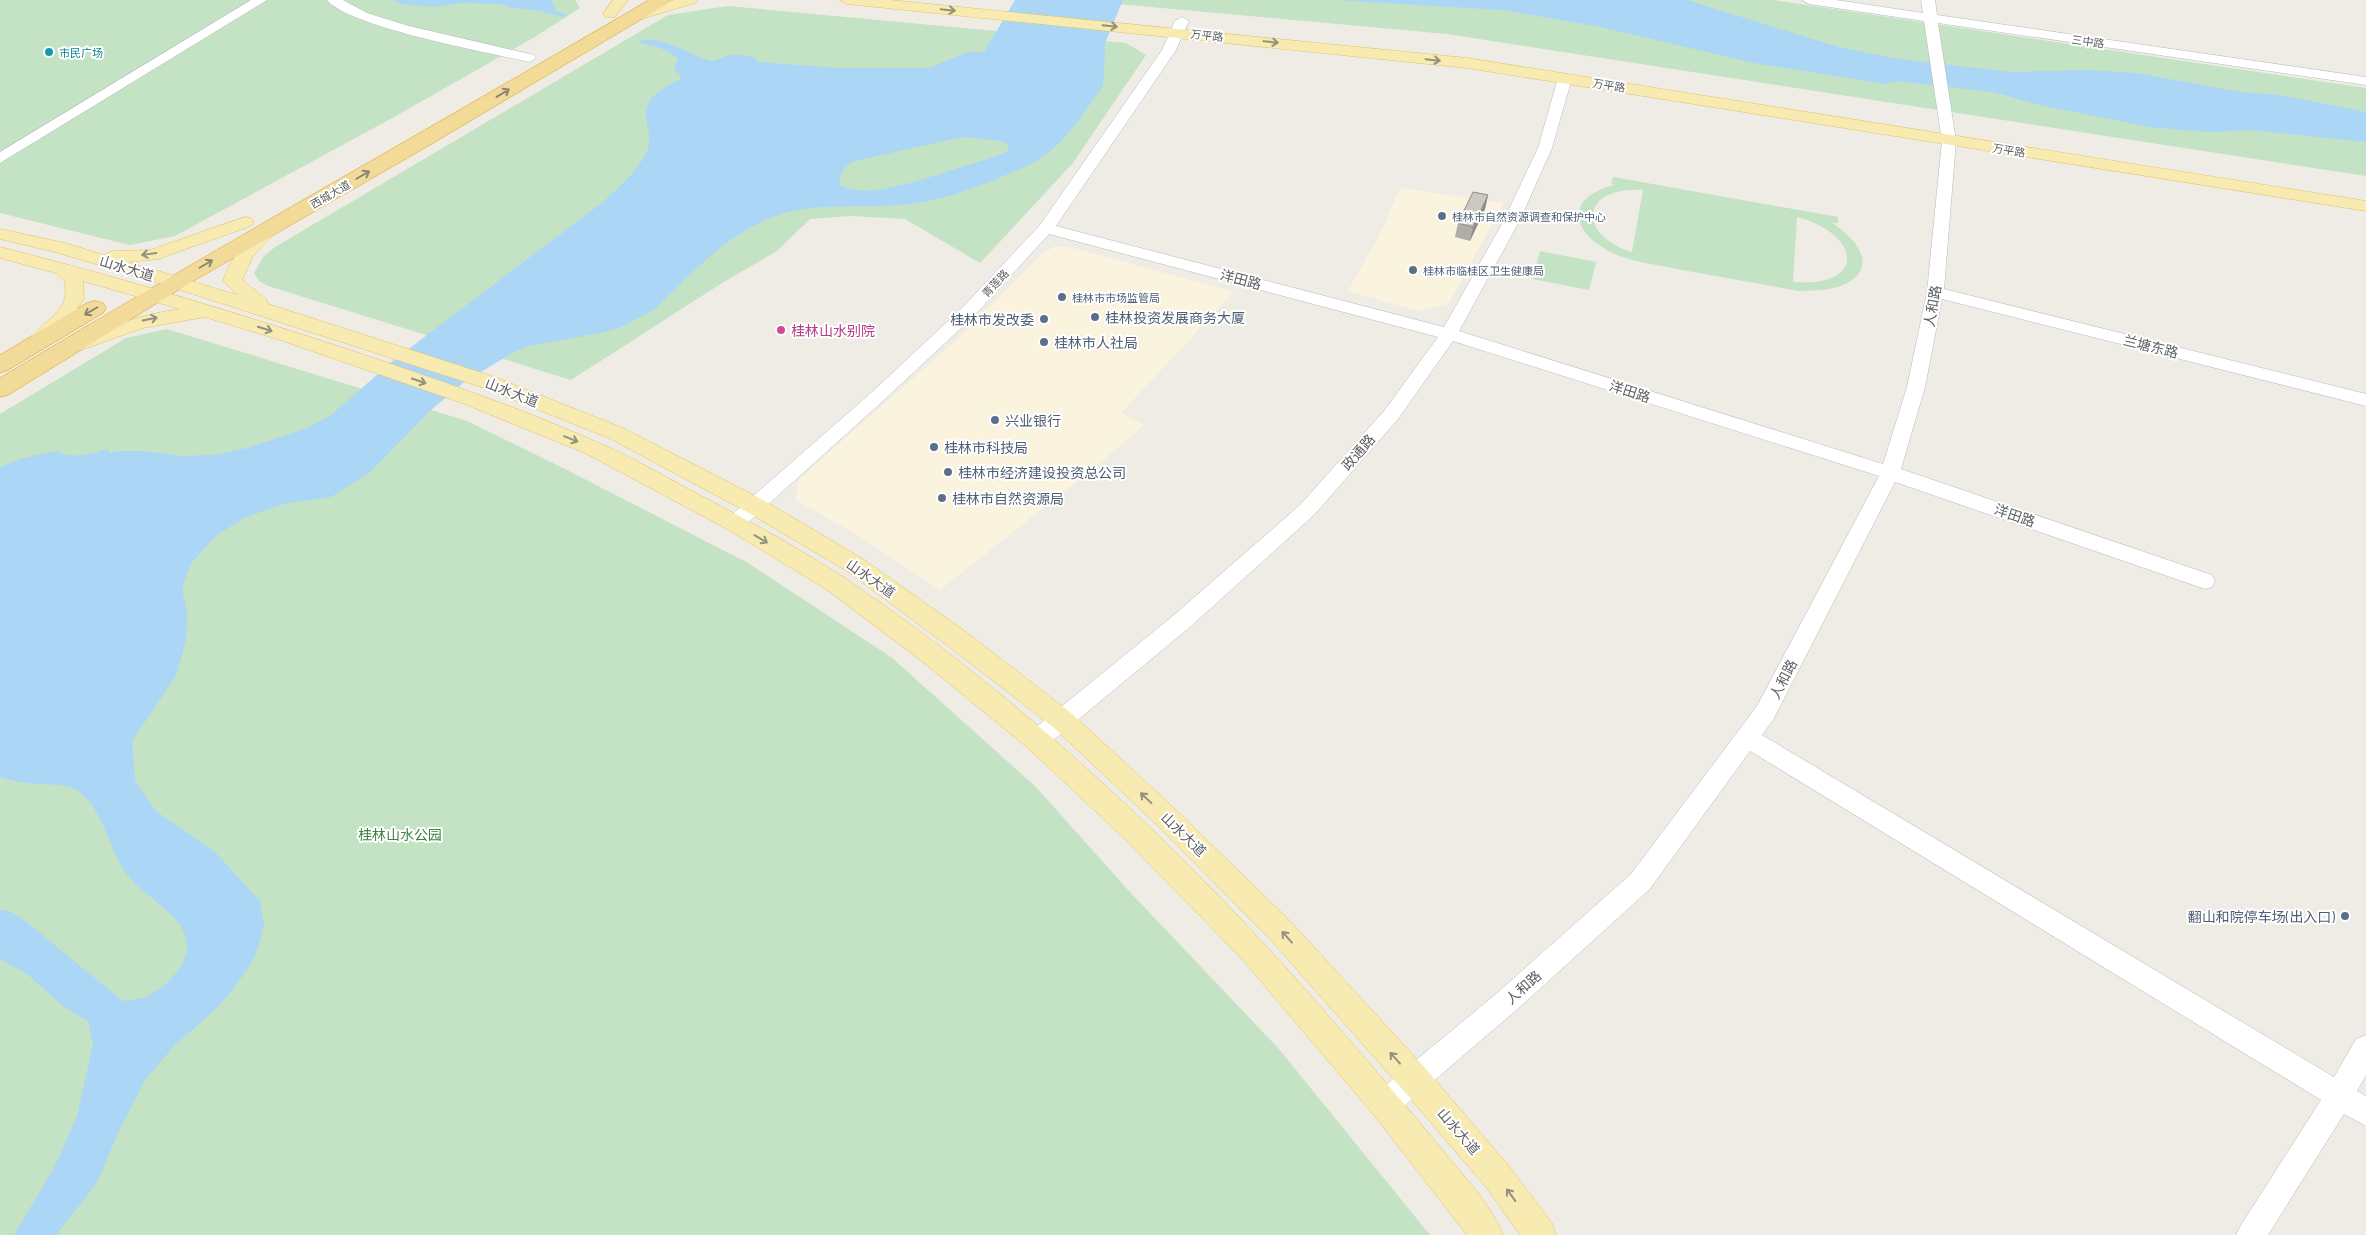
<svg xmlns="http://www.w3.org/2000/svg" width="2366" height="1235" viewBox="0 0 2366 1235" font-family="Barlow,'Noto Sans SC',sans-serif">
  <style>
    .commercial { fill: #faf3dd }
    .green { fill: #c4e2c4; fill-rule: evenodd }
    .water { fill: #acd6f6; fill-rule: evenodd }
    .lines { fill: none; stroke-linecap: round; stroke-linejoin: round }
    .secondary-casing { stroke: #b6b9bd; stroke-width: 1 }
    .primary-casing { stroke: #e3c069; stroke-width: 1 }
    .highway-casing { stroke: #db9d18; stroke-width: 1 }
    .secondary { fill: #fff; fill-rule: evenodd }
    .primary { fill: #f7ebb1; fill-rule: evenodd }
    .highway { fill: #f2db98; fill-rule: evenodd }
    .wall { fill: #afada9 }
    .shaded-wall { fill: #8e8d89 }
    .building { fill: #cbc9c4; stroke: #8e8d89 }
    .oneway { stroke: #93917f }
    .oneway2 { stroke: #8a8574 }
    .culture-dot { fill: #0f9aa8; stroke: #fff; stroke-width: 2 }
    .service-dot { fill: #5c6f8a; stroke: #fff; stroke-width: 2 }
    .hotel-dot { fill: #d1479c; stroke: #fff; stroke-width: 2 }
    .labels { text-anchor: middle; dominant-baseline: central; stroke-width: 4; stroke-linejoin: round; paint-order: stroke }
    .far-street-label { font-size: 11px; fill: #5d6064; stroke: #fff }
    .far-culture-label { font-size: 11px; fill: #0d838f; stroke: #fff; text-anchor: start }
    .far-service-label { font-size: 11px; fill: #4e5e75; stroke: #fff; text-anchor: start }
    .street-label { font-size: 14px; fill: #5d6064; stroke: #fff }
    .service-label { font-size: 14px; fill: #4e5e75; stroke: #fff; text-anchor: start }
    .hotel-label { font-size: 14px; fill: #b23c85; stroke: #fff; text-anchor: start }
    .park-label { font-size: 14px; fill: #3e8141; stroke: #fff }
  </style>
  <rect width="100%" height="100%" fill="#eeece5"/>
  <path class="commercial" d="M1400,188L1504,203L1448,304L1418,311L1348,291L1382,230Z
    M1055,246L1070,247L1234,292L1121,413L1144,425L1099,464L940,590L864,539L796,500L798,480L954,342L1042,254Z"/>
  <path class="green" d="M0,0H575L580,8L533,38L394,117L175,236L130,245L0,213Z
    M1074,0H1773L2366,88V176L1447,34Z
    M728,6L1126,43L1146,55L1073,163L980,263L905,219L850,216L810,219L777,251L722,283L571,380L268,286L259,281L254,273L263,257L275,247L668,15Z
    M1613,177L1838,217V223H1832C1854,236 1881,267 1845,284C1831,291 1815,290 1799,291C1760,284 1721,277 1682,270C1660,265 1636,263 1615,254C1573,235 1561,199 1614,185L1611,183ZM1643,190L1632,252H1631C1574,232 1583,186 1643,190ZM1797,217C1860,233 1869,288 1793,282Z
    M1540,251L1596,262L1589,290L1533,279Z
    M167,329L467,421L565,469L748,563L891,657L1036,787L1128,890L1278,1048L1430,1235H0V414L126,338Z"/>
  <path class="water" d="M393,0H551L556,11L567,15L564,17L536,10L511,8L499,4L462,3L434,7L401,4Z
    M1015,0H1123L1105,43L1104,77L1102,88C1087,107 1073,131 1055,147C1040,161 1023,168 1006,175C962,194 926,205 878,206C843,207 805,204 773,217C725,235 690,275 654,310L619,328L600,333L529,346L512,353L463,383L430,411L369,473L331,497L283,504L244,518L217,535L191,563L182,589L187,611L186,640L176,676L132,741L135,781L156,811L215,852L237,876L260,901L264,925L258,949L249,967L233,989L216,1009L175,1045L145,1080L118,1133L97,1183L56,1235H14L56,1164L77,1116L93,1044L88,1021L64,1007L27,974L0,959V910L10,911L24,920L123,1001C147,999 159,993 175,974C214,926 148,904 126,873C107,847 104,807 75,789C66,783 38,785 26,783C17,782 9,779 0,777V468C17,458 37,455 57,451C72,460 94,454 109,448L108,453L121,451H144L181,456L215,455L247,448L307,428L331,415L394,360L603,202C619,187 640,170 648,148C652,139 647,127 646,118C643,98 665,86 680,80V75L674,69L678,60C669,48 651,46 637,42C656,32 690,55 708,60C716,63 722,56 730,55C738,54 747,56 754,57L758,62L838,68H929L968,52H984ZM962,137L1002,141L1009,146L1008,151C989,160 969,164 949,171C924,179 864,201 840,185C839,173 845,165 855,161Z
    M1334,0H1687L1838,47L1899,59L2011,72L2085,70L2136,73L2241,92L2280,95L2366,112V142L2250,130L2208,132L2150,127L2039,105L1993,92L1897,81L1885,84L1754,63L1596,26L1502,10Z"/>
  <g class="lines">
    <g class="secondary-casing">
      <path id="secondary" d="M251,0H267L0,163V152Z
        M327,0H343L367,13L409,26L534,55L536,58L529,62C490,53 349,27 327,0Z
        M1802,0H1836L1923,13L1921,0H1935L1937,15L2366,77V85L1938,23L1956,141L1944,289L2366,394V406L1942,299L1925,387L1901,469L2212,575L2215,581L2212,587L2205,589L1895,482L1773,720L1762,735L2334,1077L2356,1039L2366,1035V1075L2357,1091L2366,1096V1126L2344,1114L2268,1235H2236L2241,1225L2321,1100L1750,751L1649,890L1514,1012L1395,1114L1385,1118L1375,1114L1371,1104L1375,1094L1496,994L1631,874L1757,706L1879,476L1453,341L1398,419L1314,515L1190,627L1045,747L1037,750L1029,747L1026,740L1029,733L1174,615L1300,505L1384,411L1438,337L1049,234L974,316L884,400L742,528L735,530L728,528L725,523L728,518L872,392L962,308L1040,225L1162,50L1175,21L1182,17L1189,21L1176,50L1056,226L1444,327L1503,222L1538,148L1558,78L1560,75H1570L1572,78L1552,148L1519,222L1459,331L1883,464L1907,387L1927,292L1942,141L1924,21L1809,4Z"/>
    </g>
    <g class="primary-casing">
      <path id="primary" d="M613,0H628L615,17H605L603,14Z
        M675,0H697L695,3L631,22L624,18L626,15Z
        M840,0H890L1467,58L2366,201V211L1467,68L847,4Z
        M245,217L251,218L254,222L251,226L158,259L128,262L237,295L223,281C230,258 246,241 264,224H276L279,228L253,256L242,280L266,299L268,304L495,377L623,428L763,500L863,559L966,632L1071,713L1174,808L1290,921L1425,1068L1508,1165L1552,1223L1556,1235H1520L1486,1187L1403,1090L1270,939L1156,824L1053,727L948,646L847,571L747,512L609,438L481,387L146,279L55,252L0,239V229L65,243L104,255L112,251L150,250Z
        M0,247C123,278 244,315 365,355C444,382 523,409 599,443C630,456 660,474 690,490C742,517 794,545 843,577C1016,693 1181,847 1318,1004C1361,1053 1403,1102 1444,1152C1465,1178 1491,1204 1503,1235H1467L1374,1115L1242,959L1126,840L1028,748L923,662L826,589L727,529L587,454L462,403L280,340L205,317L143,328L78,351L71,349L68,345L71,341C107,327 142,314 180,309L83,281L84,299L66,325L45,345L38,347L31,345L28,341C38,326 60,316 65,298C66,294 65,287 65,282L56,273L0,258Z"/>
    </g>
    <g class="highway-casing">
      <path id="highway" d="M649,0H669L667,4L428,146L183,287L8,395L0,397V378C214,249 433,127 649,0Z
        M95,301L103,303L106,308L103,313L8,370L0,373V355L87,303Z"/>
    </g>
    <use href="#secondary" class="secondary"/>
    <use href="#primary" class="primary"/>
    <use href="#highway" class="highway"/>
  </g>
  <path class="wall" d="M1488,195L1485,209L1470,241L1455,237L1458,223Z"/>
  <path class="shaded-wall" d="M1488,195L1485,209L1470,241L1473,227Z"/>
  <path class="building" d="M1473,192L1488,195L1473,227L1458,223Z"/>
  <defs><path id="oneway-shaft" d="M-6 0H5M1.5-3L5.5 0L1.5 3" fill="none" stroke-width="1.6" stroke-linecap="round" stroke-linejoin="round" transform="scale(1.25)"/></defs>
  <g class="oneway">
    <use href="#oneway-shaft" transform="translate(948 10) rotate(6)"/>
    <use href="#oneway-shaft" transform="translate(1110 26) rotate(6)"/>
    <use href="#oneway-shaft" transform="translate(1271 42) rotate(6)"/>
    <use href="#oneway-shaft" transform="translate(1433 60) rotate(6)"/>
    <use href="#oneway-shaft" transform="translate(149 254) rotate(172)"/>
    <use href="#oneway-shaft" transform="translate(150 319) rotate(-12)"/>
    <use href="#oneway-shaft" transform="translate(265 329) rotate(17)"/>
    <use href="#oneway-shaft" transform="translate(419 381) rotate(19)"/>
    <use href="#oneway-shaft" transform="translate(571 439) rotate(22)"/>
    <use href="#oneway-shaft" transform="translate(761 539) rotate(31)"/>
    <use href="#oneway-shaft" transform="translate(1146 798) rotate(-137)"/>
    <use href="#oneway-shaft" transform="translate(1287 937) rotate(-132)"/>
    <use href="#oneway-shaft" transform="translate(1395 1058) rotate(-132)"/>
    <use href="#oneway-shaft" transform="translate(1511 1195) rotate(-126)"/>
  </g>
  <g class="oneway2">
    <use href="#oneway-shaft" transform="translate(503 93) rotate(-31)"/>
    <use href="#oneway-shaft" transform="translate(363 175) rotate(-30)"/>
    <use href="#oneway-shaft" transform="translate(206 264) rotate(-30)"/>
    <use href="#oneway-shaft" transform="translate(91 311) rotate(150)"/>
  </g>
  <circle class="culture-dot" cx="49" cy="52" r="5"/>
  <g class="service-dot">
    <circle cx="1442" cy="216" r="5"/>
    <circle cx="1413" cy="270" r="5"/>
    <circle cx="1062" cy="297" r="5"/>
    <circle cx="1095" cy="317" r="5"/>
    <circle cx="1044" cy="319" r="5"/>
    <circle cx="1044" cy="342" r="5"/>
    <circle cx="995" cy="420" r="5"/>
    <circle cx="934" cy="447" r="5"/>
    <circle cx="948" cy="472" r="5"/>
    <circle cx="942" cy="498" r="5"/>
    <circle cx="2345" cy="916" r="5"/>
  </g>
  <circle class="hotel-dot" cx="781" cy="330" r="5"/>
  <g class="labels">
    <g class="far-street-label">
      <text transform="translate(1207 35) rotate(6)">万平路</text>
      <text transform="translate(2088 41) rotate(8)">三中路</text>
      <text transform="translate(1609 85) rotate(9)">万平路</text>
      <text transform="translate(2009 150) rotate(9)">万平路</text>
      <text transform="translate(330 194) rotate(-30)">西城大道</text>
      <text transform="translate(995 283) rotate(-47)">青莲路</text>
    </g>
    <g class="far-culture-label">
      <text x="59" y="52">市民广场</text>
    </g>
    <g class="far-service-label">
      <text x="1452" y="216">桂林市自然资源调查和保护中心</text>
      <text x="1423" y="270">桂林市临桂区卫生健康局</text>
      <text x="1072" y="297">桂林市市场监管局</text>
    </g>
    <g class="street-label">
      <text transform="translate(127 268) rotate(17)">山水大道</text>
      <text transform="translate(1241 279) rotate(15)">洋田路</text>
      <text transform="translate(1932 306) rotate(-80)">人和路</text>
      <text transform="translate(2151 346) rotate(14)">兰塘东路</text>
      <text transform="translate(1630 391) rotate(18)">洋田路</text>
      <text transform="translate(512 392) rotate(21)">山水大道</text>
      <text transform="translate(1358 452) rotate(-49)">政通路</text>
      <text transform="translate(2015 515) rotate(19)">洋田路</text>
      <text transform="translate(871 578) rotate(35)">山水大道</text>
      <text transform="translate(1783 679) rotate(-63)">人和路</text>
      <text transform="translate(1184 834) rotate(44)">山水大道</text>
      <text transform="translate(1523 987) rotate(-42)">人和路</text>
      <text transform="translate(1459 1131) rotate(49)">山水大道</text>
    </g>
    <g class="service-label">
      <text x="1105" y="317">桂林投资发展商务大厦</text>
      <text x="1034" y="319" text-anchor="end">桂林市发改委</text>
      <text x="1054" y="342">桂林市人社局</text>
      <text x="1005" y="420">兴业银行</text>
      <text x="944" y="447">桂林市科技局</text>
      <text x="958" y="472">桂林市经济建设投资总公司</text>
      <text x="952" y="498">桂林市自然资源局</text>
      <text x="2335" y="916" text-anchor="end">翻山和院停车场(出入口)</text>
    </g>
    <g class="hotel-label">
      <text x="791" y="330">桂林山水别院</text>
    </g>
    <g class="park-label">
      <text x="400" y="834">桂林山水公园</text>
    </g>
  </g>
</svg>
